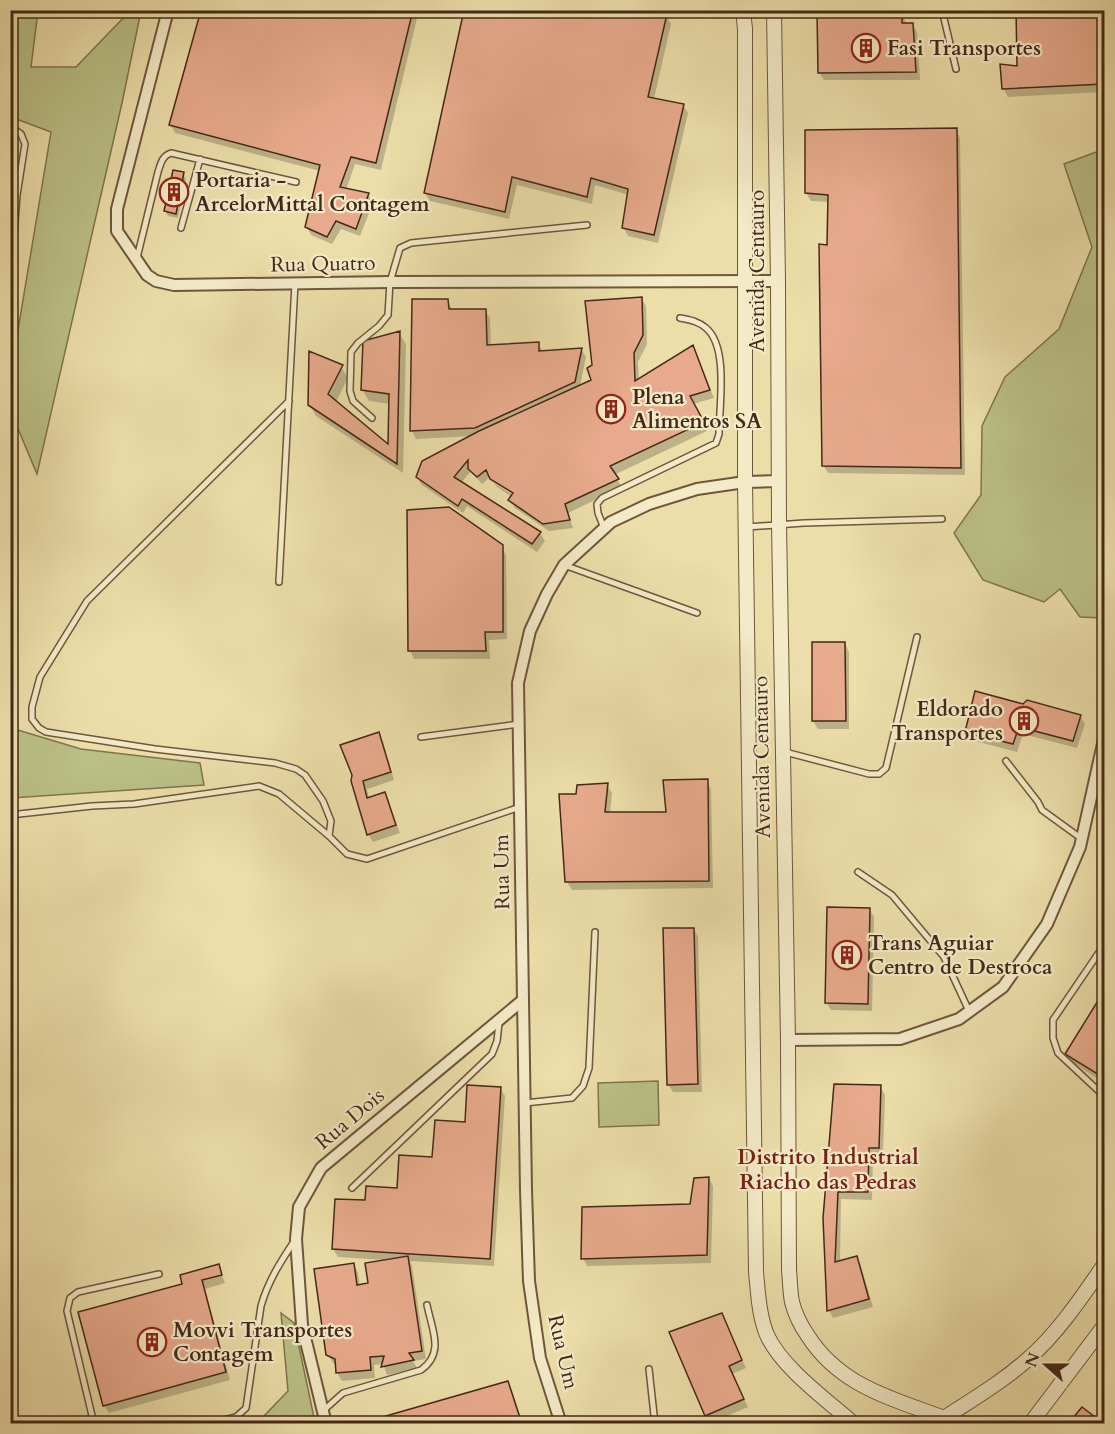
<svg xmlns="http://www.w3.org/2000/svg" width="1115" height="1434" viewBox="0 0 1115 1434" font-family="Cardo,serif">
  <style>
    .green { fill: #bac086; stroke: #807450; stroke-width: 1.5 }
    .shadow { fill: #0003 }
    .building { fill: #e7aa8c; stroke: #452819; stroke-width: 1.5 }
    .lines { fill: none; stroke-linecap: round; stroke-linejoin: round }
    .service-casing { stroke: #6f563d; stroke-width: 8 }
    .minor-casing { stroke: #6f563d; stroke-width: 14 }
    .tertiary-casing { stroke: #6f563d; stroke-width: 16 }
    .service { stroke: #f3eac7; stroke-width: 5 }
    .minor { stroke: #f3eac7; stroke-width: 10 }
    .tertiary { stroke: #f3eac7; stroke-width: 14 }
    .labels { text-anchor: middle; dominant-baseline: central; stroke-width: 4.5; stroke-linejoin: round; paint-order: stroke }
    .poi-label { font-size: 21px; font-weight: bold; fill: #452819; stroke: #f3eac7; text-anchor: start }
    .street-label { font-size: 21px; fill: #452819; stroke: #f3eac7 }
    .neighbourhood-label { font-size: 22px; font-weight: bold; fill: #7a1f14; stroke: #f3eac7 }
  </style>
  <rect width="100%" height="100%" fill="#ecdea9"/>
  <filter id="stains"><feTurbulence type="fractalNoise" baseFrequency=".00333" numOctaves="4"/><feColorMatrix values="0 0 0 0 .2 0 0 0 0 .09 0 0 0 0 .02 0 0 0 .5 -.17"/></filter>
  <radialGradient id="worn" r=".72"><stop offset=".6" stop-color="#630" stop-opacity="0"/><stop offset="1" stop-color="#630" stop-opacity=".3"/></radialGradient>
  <path class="green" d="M10,11H38L31,67H76L130,11H141L122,103L37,474L11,412L10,378L51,132L11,117Z
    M1104,149V617L1103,618L1080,617L1060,589L1044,602L983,580L954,533L981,495L982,426L1005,377L1059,329L1092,247L1064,164Z
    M11,728L81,749L200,763L204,785L11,798Z
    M658,1081L659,1125L599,1127L598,1083Z
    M281,1313L294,1323L315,1422L311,1424L248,1423L261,1419L288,1391Z"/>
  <path class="shadow" d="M203,10H419L381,170L355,164L346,190L368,195L373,203L360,236L341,229L332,244L311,235L307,227L320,171L175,133L170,124Z
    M1017,10H1104V92L1008,97L1003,88L1018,67Z
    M902,12L906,24H912L917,32L920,80H824L819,72Z
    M666,16L671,24L654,99L683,105L688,113L658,243L628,236L624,228L629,195L595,185L592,204L517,185L509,219L430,201L425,193Z
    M956,130L960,138L965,475L828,473L823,465L830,202L811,201L806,193Z
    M183,174L186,179L178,218L168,216L165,211Z
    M641,298L646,306L647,344L638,362L639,381L693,347L714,398L693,404L707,431L614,475L622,487L568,513L573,528L549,531L515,508L510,500L512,497L497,487L494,483L518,498L520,496L490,477L482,484L471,471L461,483L540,533L545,541L537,552L467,506L463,513L422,485L417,477L472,436L416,439L412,431L448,300L452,311L485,310L490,318L491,346L538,344L544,353L581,349L586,357L580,386L592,381L594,366Z
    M399,333L406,344L403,473L316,416L310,405L341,367L348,378L336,402L389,447L390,404L369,401L362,389Z
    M501,546L506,555L507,639L489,640L490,659H414L410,651Z
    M845,643L849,652V729H818L813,721Z
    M1024,705L1080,716L1085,724L1077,748L1023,734L1017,752L971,740L967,732Z
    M379,734L383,742L394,780L367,789L369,799L385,794L400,833L373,842L368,834L353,781Z
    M707,781L711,789L713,888L572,890L567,882L607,785L612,793L610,813L667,814Z
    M869,909L874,917L872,1011L831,1010L826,1002Z
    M694,929L698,937L702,1092H673L668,1084Z
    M1104,994V1083L1072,1062L1067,1054Z
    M880,1086L885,1095L883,1156H873L872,1200L841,1199L840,1262L857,1258L861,1266L873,1307L833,1318L829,1310L824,1218Z
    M500,1088L505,1096L494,1266L410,1261L412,1266L426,1359L413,1361L417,1368L387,1375L383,1364L374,1365L375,1378L342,1381L337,1373L336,1365L333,1363L328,1354L353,1264L358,1272L360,1286L369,1284L384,1260L338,1257L333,1249L366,1202L398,1190L434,1159Z
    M709,1178L713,1186L711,1263L587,1266L583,1258L691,1206Z
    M218,1266L225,1283L205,1289L230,1380L109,1413L104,1405L184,1285Z
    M726,1323L746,1368L732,1374L748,1407L711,1423L707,1415Z
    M508,1383L512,1391L523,1424H364Z"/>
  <path class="building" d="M201,10H413L376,163L351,157L340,187L369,193L356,229L336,221L327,237L305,227L320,165L169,125Z
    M464,10H649L667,14L648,97L684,104L654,235L622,228L628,189L591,178L587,197L512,177L505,212L424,193Z
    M1016,10H1104V84L1002,89L1000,64L1017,66Z
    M902,11V23H913L916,72L818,73L817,12Z
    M957,128L961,468L822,466L819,244L827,245L828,195L805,193V130Z
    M173,170L184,172L176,214L164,211Z
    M642,297L643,335L634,353L635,381L693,345L710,390L690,396L704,422L610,466L619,479L565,504L570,520L543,524L508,500L513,493L490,479L486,470L477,477L468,469V460L454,477L541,532L532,544L462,499L458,506L416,477L422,461L479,431L591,380L587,368L592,365L585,301Z
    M412,299H448L449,309H486L487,345L539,342V351L582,348L575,382L475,428L410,431Z
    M400,331L397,464L308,405L309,351L343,365L328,394L388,444L389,394L361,390L363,341Z
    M449,507L503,545V632H485L486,651H408L407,510Z
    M812,642H845L846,721H812Z
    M975,691L1023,704L1027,700L1081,715L1073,741L1019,727L1013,744L965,732Z
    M379,732L391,772L363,781L367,798L385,792L396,825L367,835L351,781L352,775L340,745Z
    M708,779L709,881L565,882L559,794H576L577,785L608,783L605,812H666L663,780Z
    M827,907L870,908L868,1004L825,1003Z
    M663,928H694L698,1084L667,1085Z
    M1104,991V1078L1065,1054Z
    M834,1084L881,1085L879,1148H869L868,1192H838L835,1262L857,1256L869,1299L827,1311L823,1218Z
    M467,1085L501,1087L490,1259L332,1249L335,1199L365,1200L366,1186L397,1188L399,1155L432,1157L435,1120L465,1122Z
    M709,1177L707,1255L581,1259L582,1207L690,1204L694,1178Z
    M408,1256L422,1351L409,1353L414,1360L381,1367L384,1356L370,1357L371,1370L336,1373L335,1359L326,1355L314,1269L354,1263L357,1285L368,1283L365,1263Z
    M219,1264L222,1275L202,1280L226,1372L103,1406L78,1312L182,1284L180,1275Z
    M722,1313L742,1360L729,1366L744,1399L705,1416L669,1332Z
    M508,1381L522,1424H358Z
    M1082,1407L1104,1424H1068Z"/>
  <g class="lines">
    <g class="service-casing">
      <path id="service" d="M942,10L956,69
        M10,126L21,134L25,144L17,195L10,288
        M181,228L200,159
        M137,258L158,172C161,163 162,156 171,153L296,182
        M289,401L87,601L40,677L32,707V719L39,728L46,732L155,749L275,763L296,769L305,775L323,801L331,821L329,836
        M372,418L353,401L350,391L351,352L358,343L379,326L388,315L390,282L400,248L411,243L587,225
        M747,527L804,523L942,519
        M604,528L598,513L597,504L602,498L716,443L719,434C719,407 729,347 706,328C698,321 690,320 680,318
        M564,565L697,613
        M279,582L295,283
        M421,737L519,724
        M785,752L869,774H879L886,768L917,637
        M1006,761L1038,802L1042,810L1082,839
        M10,815L92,806L134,804L259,786L279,794L329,836L347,854L367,859L520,807
        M858,872L892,895L944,957L969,1011
        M1104,945L1053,1020V1038L1058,1053L1104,1096
        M525,1103L572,1098L583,1086L589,1068L595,932
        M352,1188L492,1054L497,1041L499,1023
        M649,1369L655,1424
        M324,1410L343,1393L421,1370C445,1353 432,1330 427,1305
        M94,1424L67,1311L70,1298L78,1292L159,1274
        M208,1424L236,1417L246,1408L261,1306C268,1281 281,1261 295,1240"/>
    </g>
    <g class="minor-casing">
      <path id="minor" d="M167,14L117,209V231L147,275L156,281L174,285L390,282L778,281
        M788,1040L900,1039L959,1019L1003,987L1047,924L1080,847L1104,739
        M326,1424L302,1325L296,1239L299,1207L321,1168L523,1000
        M561,1424L540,1358L529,1281L526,1190L518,683L530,631L547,594L564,565L611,522L649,504L697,489L745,482L779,481"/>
    </g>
    <g class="tertiary-casing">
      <path id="tertiary" d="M743,10L745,29V482L756,1272C758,1292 759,1316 767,1335C782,1368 827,1400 854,1424
        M774,10L778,281L779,525L788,1040L789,1270C790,1280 790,1292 792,1302C795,1314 801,1326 808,1336C840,1386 891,1398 944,1418L950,1424
        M938,1423L944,1418C973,1399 1002,1382 1028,1359C1057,1334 1082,1297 1104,1265
        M1030,1424L1104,1326"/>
    </g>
    <use href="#service" class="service"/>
    <use href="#minor" class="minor"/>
    <use href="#tertiary" class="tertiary"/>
  </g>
  <defs>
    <g id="building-ring" transform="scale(1.5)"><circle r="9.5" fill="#f3eac7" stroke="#8f2418" stroke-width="1.5"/><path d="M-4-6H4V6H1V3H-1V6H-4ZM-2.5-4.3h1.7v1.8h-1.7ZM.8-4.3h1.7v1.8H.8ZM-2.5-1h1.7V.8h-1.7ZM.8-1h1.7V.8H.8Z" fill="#8f2418"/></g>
  </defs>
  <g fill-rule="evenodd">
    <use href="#building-ring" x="866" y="48"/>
    <use href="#building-ring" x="174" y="192"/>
    <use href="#building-ring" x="611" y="409"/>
    <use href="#building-ring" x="1024" y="721"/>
    <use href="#building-ring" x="847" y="955"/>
    <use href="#building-ring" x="152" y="1342"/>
  </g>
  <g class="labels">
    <g class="poi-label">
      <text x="887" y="48">Fasi Transportes</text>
      <text x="195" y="180">Portaria -<tspan x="195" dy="24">ArcelorMittal Contagem</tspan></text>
      <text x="632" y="397">Plena<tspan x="632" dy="24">Alimentos SA</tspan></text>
      <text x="1003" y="709" text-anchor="end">Eldorado<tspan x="1003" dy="24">Transportes</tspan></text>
      <text x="868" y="943">Trans Aguiar<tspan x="868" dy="24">Centro de Destroca</tspan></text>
      <text x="173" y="1330">Movvi Transportes<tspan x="173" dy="24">Contagem</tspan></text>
    </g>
    <g class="street-label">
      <text transform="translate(323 264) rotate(-1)">Rua Quatro</text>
      <text transform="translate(757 271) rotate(-90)">Avenida Centauro</text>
      <text transform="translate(762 757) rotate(-91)">Avenida Centauro</text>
      <text transform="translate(502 872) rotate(-91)">Rua Um</text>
      <text transform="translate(350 1119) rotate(-40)">Rua Dois</text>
      <text transform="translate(563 1352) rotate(77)">Rua Um</text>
    </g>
    <g class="neighbourhood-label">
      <text x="828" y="1157">Distrito Industrial<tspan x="828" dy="25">Riacho das Pedras</tspan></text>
    </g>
  </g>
  <rect width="1115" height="1434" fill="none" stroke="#ecdea9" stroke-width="36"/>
  <rect x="12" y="12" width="1091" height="1410" fill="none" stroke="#452819" stroke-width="3"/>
  <rect x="18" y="18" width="1079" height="1398" fill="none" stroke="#452819" stroke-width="1.5"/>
  <g transform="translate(1046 1365) rotate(291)" stroke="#f3eac7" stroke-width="4.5" paint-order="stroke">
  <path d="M0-4.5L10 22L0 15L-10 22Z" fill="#452819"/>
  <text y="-9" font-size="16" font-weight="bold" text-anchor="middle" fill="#452819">N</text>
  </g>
  <rect width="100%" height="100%" filter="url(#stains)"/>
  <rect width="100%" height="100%" fill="url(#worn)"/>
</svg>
